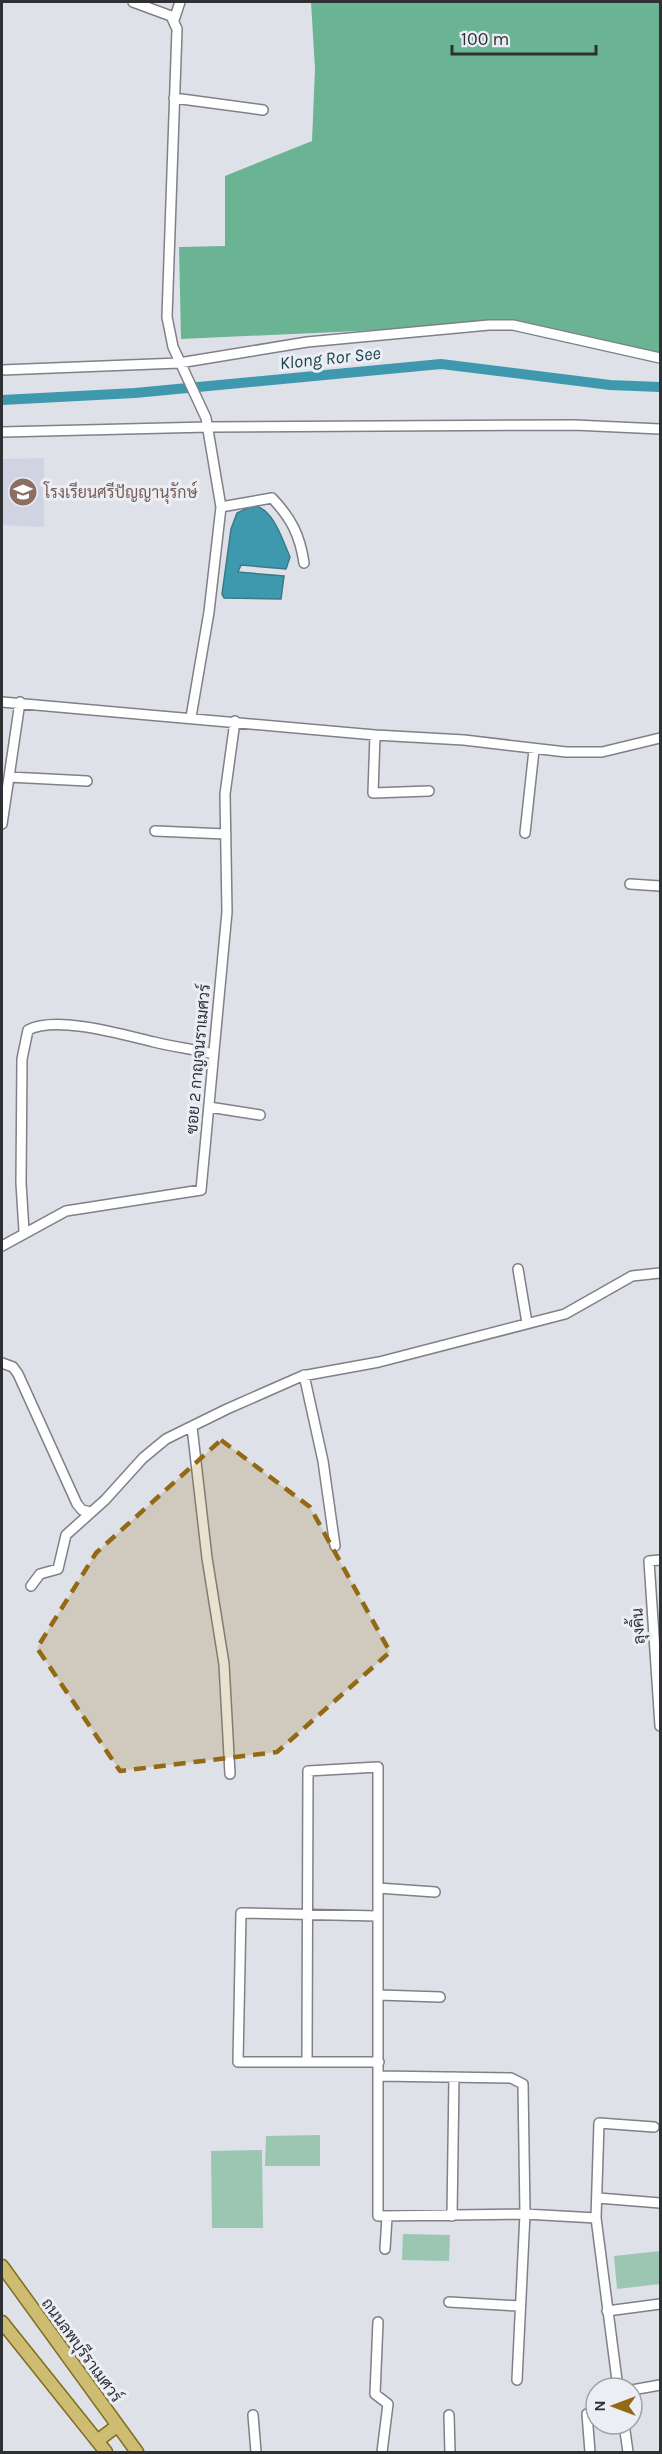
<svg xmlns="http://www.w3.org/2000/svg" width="662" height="2454" viewBox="0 0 662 2454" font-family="Karla,Sarabun,sans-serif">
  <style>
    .built { fill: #d0d3e2 }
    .green { fill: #9bc7b2 }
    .forest { fill: #6ab493 }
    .water { fill: #3f99ae; stroke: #3a7a89; stroke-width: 1.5 }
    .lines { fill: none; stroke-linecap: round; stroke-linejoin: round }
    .canal { stroke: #3f99ae; stroke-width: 10 }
    .minor-casing { stroke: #7f8088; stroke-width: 12 }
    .major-casing { stroke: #806e1e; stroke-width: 15 }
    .minor { stroke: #fff; stroke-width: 9 }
    .major { stroke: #cdbc71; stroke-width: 12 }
    .marked { fill: #936913; fill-opacity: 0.2; stroke: #936913; stroke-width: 4.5; stroke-dasharray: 12 8; stroke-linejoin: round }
    .labels { text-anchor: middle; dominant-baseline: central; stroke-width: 6; stroke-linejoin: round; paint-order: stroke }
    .education-label { font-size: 16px; fill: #785e54; stroke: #eceef6; text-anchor: start }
    .street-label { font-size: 16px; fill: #2f3033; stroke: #eceef6 }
    .water-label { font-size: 18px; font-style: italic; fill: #19424b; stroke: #eceef6 }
  </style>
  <rect width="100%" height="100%" fill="#dfe1e9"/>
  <path class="built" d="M44,458V527L2,525V459Z"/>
  <path class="green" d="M320,2135V2166H265L266,2136Z
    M262,2150L263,2228H212L211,2151Z
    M403,2234L450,2235L449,2261L402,2260Z
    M660,2251V2284L617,2289L614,2256Z"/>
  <path class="forest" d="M311,2H660V359L489,325L181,339L179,247L225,246V176L312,141L315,69Z"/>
  <path class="water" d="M254,505C274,510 282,539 290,557L286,569L241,565L238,572L284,576L281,599L224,598L222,594L231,529L237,513Z"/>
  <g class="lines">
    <path class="canal" d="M2,400L135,393L441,364L610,385L660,387"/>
    <g class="minor-casing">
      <path id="minor" d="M133,2L171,16L177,29L167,317L173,347L206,418L221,507L209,612L191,717
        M174,20L180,2
        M174,98L263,110
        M2,370L179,363L307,342L489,325H513L660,358
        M2,432L208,427L574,425L660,429
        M221,507L272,498C291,518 300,535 304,563
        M2,702L375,735L464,740L566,752H602L660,738
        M20,702L9,777L87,781
        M375,735L373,793L429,791
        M2,824L9,777
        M155,831L226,834
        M525,833L534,750
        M630,884L660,886
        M209,1107L260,1115
        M24,1231L21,1183L22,1059L28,1030C57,1015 124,1035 154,1042C174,1047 194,1049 213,1054
        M2,1246L66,1211L201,1190L227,912L225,794L235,721
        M518,1269L527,1323
        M2,1363L13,1367L18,1374L77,1504L82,1510L91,1512
        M304,1375L323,1461L335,1546
        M192,1427L207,1558L224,1664L230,1774
        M660,1560L649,1561L660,1726
        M31,1586L40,1574L58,1569L66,1535L105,1500L143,1458L166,1439L227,1409L302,1376L379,1362L565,1314L632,1276L660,1273
        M378,1888L435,1892
        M379,1995L440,1997
        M307,2062H238L241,1913L378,1916
        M379,2062H307L308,1771L378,1767V2216L525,2214L596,2218
        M379,2076L511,2078L523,2084L525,2214L517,2380
        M598,2198L660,2203
        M452,2216L454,2077
        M385,2249L387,2217
        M449,2302L519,2306
        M607,2311L660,2304
        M378,2322L375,2394L388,2404L382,2452
        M618,2388L596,2218L599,2123L654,2127
        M632,2390L660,2385
        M587,2414L590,2452
        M253,2415L256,2452
        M449,2415L450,2452
        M624,2424L628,2452"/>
    </g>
    <g class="major-casing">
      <path id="major" d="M2,2266L137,2452
        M2,2322L106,2452
        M97,2441L117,2426"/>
    </g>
    <use href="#minor" class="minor"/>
    <use href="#major" class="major"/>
  </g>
  <path class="marked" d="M221,1440L310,1507L390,1652L277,1752L120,1771L37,1648L96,1553Z"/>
  <defs>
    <g id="school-disc" transform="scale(1.5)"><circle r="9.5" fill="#8d6e63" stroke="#eceef6"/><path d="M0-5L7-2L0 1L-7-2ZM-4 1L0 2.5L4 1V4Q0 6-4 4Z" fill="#fff"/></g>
  </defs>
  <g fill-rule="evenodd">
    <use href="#school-disc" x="23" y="492"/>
  </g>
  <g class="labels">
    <g class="education-label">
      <text x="44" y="492">โรงเรียนศรีปัญญานุรักษ์</text>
    </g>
    <g class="street-label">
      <text transform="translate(198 1059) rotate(-85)">ซอย 2 กาญจนราเมศวร์</text>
      <text transform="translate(638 1626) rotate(-94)">ลุงคิ้น</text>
      <text transform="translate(82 2350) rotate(54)">ถนนลพบุรีราเมศวร์</text>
    </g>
    <g class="water-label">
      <text transform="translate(330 358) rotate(-6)">Klong Ror See</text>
    </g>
  </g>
  <rect width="662" height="2454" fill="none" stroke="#2f3033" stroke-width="6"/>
  <g transform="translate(614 2406) rotate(270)"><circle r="28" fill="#eceef6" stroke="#a0a2a8" stroke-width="1.5"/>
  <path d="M0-4.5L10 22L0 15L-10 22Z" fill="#936913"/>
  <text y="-9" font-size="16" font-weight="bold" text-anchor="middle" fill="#2f3033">N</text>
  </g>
  <path d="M452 45v9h144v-9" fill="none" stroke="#2f3033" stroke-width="3"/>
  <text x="461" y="45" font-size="18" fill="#2f3033" stroke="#eceef6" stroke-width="4.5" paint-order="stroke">100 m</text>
</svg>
